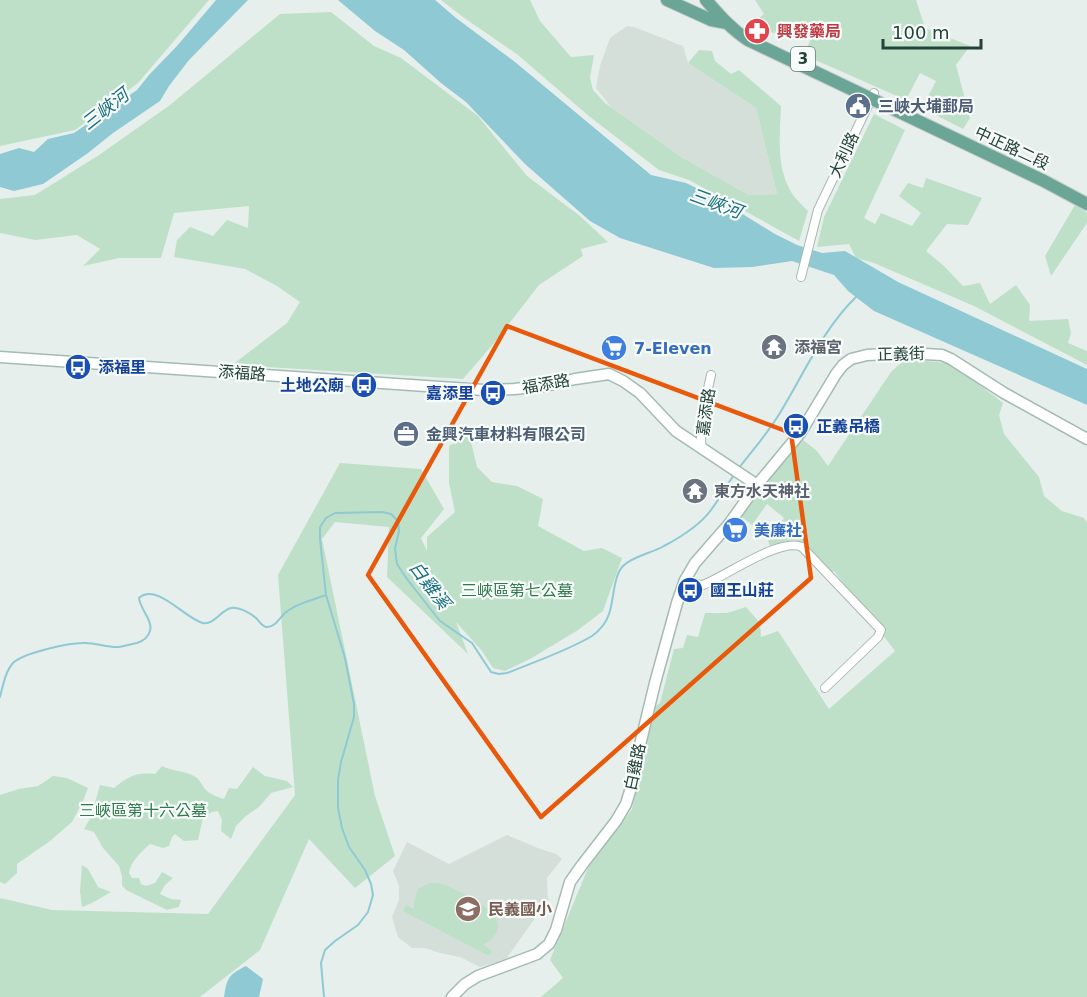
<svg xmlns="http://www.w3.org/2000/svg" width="1087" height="997" viewBox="0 0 1087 997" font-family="'DejaVu Sans','Noto Sans TC',sans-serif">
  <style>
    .built { fill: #d4dfda }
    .green { fill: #bfe0c8 }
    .water { fill: #8ec9d4 }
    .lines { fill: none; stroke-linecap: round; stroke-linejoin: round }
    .stream { stroke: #8ec9d4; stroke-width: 2 }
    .street-casing { stroke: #a8b8b2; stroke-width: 10 }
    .secondary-casing { stroke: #a4bbb3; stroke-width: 13 }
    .primary-casing { stroke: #c2cac8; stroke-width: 14 }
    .street { stroke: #fff; stroke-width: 8 }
    .secondary { stroke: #fff; stroke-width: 10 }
    .primary { stroke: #6aa596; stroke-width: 12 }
    .marked { fill: none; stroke: #e8590c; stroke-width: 4.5; stroke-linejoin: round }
    .labels { text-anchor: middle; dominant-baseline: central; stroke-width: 4.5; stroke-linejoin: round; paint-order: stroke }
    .shield { fill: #f7fbf9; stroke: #637a73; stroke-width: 1.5 }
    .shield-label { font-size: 15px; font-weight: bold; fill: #24423a }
    .health-label { font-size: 16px; font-weight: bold; fill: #be3a42; stroke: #f7fbf9; text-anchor: start }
    .service-label { font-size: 16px; font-weight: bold; fill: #4e5e75; stroke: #f7fbf9; text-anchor: start }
    .street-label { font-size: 16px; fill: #24423a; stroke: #f7fbf9 }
    .worship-label { font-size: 16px; font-weight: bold; fill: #5b616d; stroke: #f7fbf9; text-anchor: start }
    .shop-label { font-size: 16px; font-weight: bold; fill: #366cbe; stroke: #f7fbf9; text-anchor: start }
    .transit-label { font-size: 16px; font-weight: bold; fill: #164399; stroke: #f7fbf9; text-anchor: start }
    .park-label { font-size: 16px; fill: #2d7a4b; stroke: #f7fbf9 }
    .education-label { font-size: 16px; font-weight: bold; fill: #785e54; stroke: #f7fbf9; text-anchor: start }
    .water-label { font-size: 18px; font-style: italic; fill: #1c6f80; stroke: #f7fbf9 }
  </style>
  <rect width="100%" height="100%" fill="#e6efeb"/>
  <path class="built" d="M627,26L634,27L683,46L688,63L756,108L777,194L749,195L683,158L611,107L596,88L600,66L610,38Z
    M507,835L538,848L556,854L562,859L547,878L548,900L506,959L480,967L460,957L440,953L425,948H412L398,937L392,917L399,900V886L393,871L407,842L449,864Z"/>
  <path class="green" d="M0,0H209L138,83L75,130L0,146Z
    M441,0H530L540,21L571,57L594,55L590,78L593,90L605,103L683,158L749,195L777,194L756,108L688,63L699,50L712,51L715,61L731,74L739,70L781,106C780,134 776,165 790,190C794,198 802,205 808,211L799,241L689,180L659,170L590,117L518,55L463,17Z
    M755,0H916L925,28L970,46L956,65L970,118L963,129L922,108L936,81L920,73L906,100L804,55L813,34L787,26L776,34L761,28L755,22L764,14Z
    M331,12L374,46L401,58L478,116L527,176L580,216L608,242L581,249L583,256L539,285L494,343L463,379L232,365L287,323L300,302L277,286L245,269L174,257L177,240L190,227L213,236L227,220L248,228L249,206L174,213L161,258H119L83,266L100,249L77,235L35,240L0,233V199L35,195L99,155L170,105L280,14Z
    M874,114L905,130L864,218L875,224L881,213L912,226L921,213L899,196L908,183L923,188L926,178L982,198L968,225L947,224L926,251L944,266L963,286L980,283L990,304L1016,285L1030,305L1029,321L1068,319L1071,333L1068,343L1087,351V365L974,306L874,263L856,258L849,244L817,247L824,217Z
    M1075,205L1087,213V223L1051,276L1045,256Z
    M916,360L947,363L959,369L1003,403L999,415L1004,434L1039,477L1044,496L1062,511L1084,518L1087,523V997H541L563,978L550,960L588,868L632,809L654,707L660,703L674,649L683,648L687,635L698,637L705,613H727L746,607L760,623L761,637L778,631L829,709L895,651L834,571L831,573C823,565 810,545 799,541C791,538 778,544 770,546L768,541L784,518L767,504L752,525L741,516L759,487L802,439L817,451L828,466L891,372L901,363Z
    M468,435L472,446L477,467L492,482L517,486L543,499L538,526L584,551L602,548L622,558L603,611L578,630L530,659L505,671L493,668L482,651L456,622L468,654L387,577L389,527L335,522L322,539L375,796L395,856L355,888L309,839L260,950L200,997H0V898L52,910L208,914L295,795L278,575L340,463L421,469L444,509L421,538L427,551V537L455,512L449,483V446Z
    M162,766C172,771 185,771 194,776C201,780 202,786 206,790C211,795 218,797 224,799L229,788L237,789L253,767L265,776L287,781L293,787L271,793L259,807L246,816L236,826L231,839L221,831L222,820L218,811L212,812L203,818L198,840L184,841L175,834L172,837L169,846L163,848L150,844C141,852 131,861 129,873L132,878H139L141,884L146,886L155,883L162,872L173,878L165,885L160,894L171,899L181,900L179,907L167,910L126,890L122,885V876L119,866L103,848L94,832L84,829L91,817L100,785L114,788C129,776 136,772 155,774Z
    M53,776L67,778L88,788L83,801L72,822L50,841L17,864V873L5,884L0,882V795L19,789L38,786Z
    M82,865L88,869L98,887L111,892L92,903L82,907L80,891Z
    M429,883H439L446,885C466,896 526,919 483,945L492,950L489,956L403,911L406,905L414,909V902L418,889Z"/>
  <path class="water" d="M216,0H248L189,60L169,86L160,101L113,133L88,153L43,184L14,191L0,187V154L19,148L34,152L48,139L74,133L137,90L149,75L177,46Z
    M338,0H435L456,18L515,62L651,175L686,183L713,196L775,234L797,245L822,253L845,251L898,282L1087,369V405L874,311L848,291L834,275L792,261L752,267L714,268L620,238L590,221L525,164L466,102L441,83L404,50L375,31Z
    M246,966L263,979L259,997H224C227,978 228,975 246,966Z"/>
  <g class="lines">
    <path class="stream" d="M739,468C752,451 767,434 778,416C803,376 822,330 856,297
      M0,697C3,686 5,672 13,663C23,653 68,643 83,643C95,642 107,648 119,647C125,646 131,644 137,643C143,641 148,638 150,631C153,620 140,609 139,598C157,582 185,619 203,623C214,625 221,610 231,608C238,606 250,613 256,618C259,621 262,626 266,627C274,628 279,619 284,614C295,604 312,600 326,595
      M324,997L321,963L325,950L335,941L358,925L368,912L373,895L371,884L365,870L349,847L342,828L338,808V780L341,762L354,717V704L345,658L326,595L320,539V527L326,518L335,513L382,512L391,514L398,521L399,531L395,549L397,564L407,579L440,621L472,643L491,672L499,674L507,673C534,662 567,651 592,636C599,631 606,623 609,614C614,601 613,576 623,566C633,556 652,553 664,546C681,537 700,525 711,510C720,498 726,486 734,475"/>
    <g class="street-casing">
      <path id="street" d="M801,277L818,210L874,93
        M702,449C698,424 706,399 711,375
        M685,580L692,584L703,585C726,576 780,537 802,547L881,630L878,637L825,688"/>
    </g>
    <g class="secondary-casing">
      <path id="secondary" d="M0,357L484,390L514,389L545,386L575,379L609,374L623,381L640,393L676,431L757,485
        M452,997L465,984L478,976L537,954L549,944L556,930L570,882L582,865L616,821L626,804L634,778L639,749L655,683L677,603L685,580L695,563L729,524L757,485L801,432L836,374L843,365L851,359L867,355L907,353L942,355L951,359L1004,393L1087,439"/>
    </g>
    <g class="primary-casing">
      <path id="primary" d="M667,0L711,20L727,23
        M706,0C719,15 731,29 748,40L1044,181L1087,204"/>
    </g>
    <use href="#street" class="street"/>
    <use href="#secondary" class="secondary"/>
    <use href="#primary" class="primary"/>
  </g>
  <path class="marked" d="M507,326L791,433L811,578L541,817L368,575Z"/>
  <defs>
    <g id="pharmacy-disc" transform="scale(1.35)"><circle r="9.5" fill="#e0444e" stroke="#f7fbf9"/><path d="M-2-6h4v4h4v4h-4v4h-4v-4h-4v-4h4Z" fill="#fff"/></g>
    <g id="civic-disc" transform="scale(1.35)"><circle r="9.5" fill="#5c6f8a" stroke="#f7fbf9"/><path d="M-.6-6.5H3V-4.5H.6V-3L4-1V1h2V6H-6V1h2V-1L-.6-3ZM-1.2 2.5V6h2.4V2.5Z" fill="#fff"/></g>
    <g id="temple-disc" transform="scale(1.35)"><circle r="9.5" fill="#6b7280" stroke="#f7fbf9"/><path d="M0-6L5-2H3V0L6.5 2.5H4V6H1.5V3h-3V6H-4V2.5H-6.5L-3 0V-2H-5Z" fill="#fff"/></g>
    <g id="supermarket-disc" transform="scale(1.35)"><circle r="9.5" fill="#3f7fe0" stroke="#f7fbf9"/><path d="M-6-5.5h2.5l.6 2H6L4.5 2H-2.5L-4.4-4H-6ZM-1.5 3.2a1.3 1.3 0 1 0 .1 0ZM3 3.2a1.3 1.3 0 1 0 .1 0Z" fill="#fff"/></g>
    <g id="bus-disc" transform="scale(1.35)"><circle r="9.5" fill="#1a4fb4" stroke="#f7fbf9"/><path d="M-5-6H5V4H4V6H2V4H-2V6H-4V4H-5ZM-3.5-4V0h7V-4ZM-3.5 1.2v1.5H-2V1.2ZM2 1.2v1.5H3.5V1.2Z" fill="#fff"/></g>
    <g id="office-disc" transform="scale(1.35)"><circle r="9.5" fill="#5c6f8a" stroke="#f7fbf9"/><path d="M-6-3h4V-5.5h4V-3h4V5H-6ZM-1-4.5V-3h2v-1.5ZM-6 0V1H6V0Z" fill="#fff"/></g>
    <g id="school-disc" transform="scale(1.35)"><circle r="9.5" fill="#8d6e63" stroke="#f7fbf9"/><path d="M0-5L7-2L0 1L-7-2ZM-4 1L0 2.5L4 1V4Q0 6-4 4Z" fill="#fff"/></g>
  </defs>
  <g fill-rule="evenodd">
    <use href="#pharmacy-disc" x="757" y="31"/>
    <use href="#civic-disc" x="858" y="106"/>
    <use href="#temple-disc" x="774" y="347"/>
    <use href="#supermarket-disc" x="614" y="348"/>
    <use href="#bus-disc" x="78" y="367"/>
    <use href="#bus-disc" x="364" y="385"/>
    <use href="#bus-disc" x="493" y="393"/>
    <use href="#bus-disc" x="796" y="426"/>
    <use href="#office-disc" x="406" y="434"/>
    <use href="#temple-disc" x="695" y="491"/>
    <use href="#supermarket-disc" x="735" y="530"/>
    <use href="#bus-disc" x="690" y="590"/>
    <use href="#school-disc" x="468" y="909"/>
  </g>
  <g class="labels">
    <rect class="shield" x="791" y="47" width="24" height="24" rx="4.5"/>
    <g class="shield-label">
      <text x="803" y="59">3</text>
    </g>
    <g class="health-label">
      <text x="777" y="31">興發藥局</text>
    </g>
    <g class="service-label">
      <text x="878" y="106">三峽大埔郵局</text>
      <text x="426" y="434">金興汽車材料有限公司</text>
    </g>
    <g class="street-label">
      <text transform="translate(1012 148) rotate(25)">中正路二段</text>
      <text transform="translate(844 155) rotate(-65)">大利路</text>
      <text transform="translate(901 354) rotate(-1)">正義街</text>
      <text transform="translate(242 373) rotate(4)">添福路</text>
      <text transform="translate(546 384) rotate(-10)">福添路</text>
      <text transform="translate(706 412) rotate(-82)">嘉添路</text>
      <text transform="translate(635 767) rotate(-78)">白雞路</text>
    </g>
    <g class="worship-label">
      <text x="794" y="347">添福宮</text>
      <text x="714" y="491">東方水天神社</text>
    </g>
    <g class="shop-label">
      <text x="634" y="348">7-Eleven</text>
      <text x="754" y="530">美廉社</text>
    </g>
    <g class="transit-label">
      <text x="98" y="367">添福里</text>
      <text x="344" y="385" text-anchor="end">土地公廟</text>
      <text x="474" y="393" text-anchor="end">嘉添里</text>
      <text x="816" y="426">正義吊橋</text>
      <text x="710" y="590">國王山莊</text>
    </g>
    <g class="park-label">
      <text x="517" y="590">三峽區第七公墓</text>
      <text x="143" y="810">三峽區第十六公墓</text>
    </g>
    <g class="education-label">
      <text x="488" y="909">民義國小</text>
    </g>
    <g class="water-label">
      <text transform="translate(105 109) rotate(-38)">三峽河</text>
      <text transform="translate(716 203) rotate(20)">三峽河</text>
      <text transform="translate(430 585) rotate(53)">白雞溪</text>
    </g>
  </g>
  <path d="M883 39v9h98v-9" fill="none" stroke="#24423a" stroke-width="3"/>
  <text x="892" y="39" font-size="18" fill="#24423a" stroke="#f7fbf9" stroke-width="4.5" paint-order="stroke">100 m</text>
</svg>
